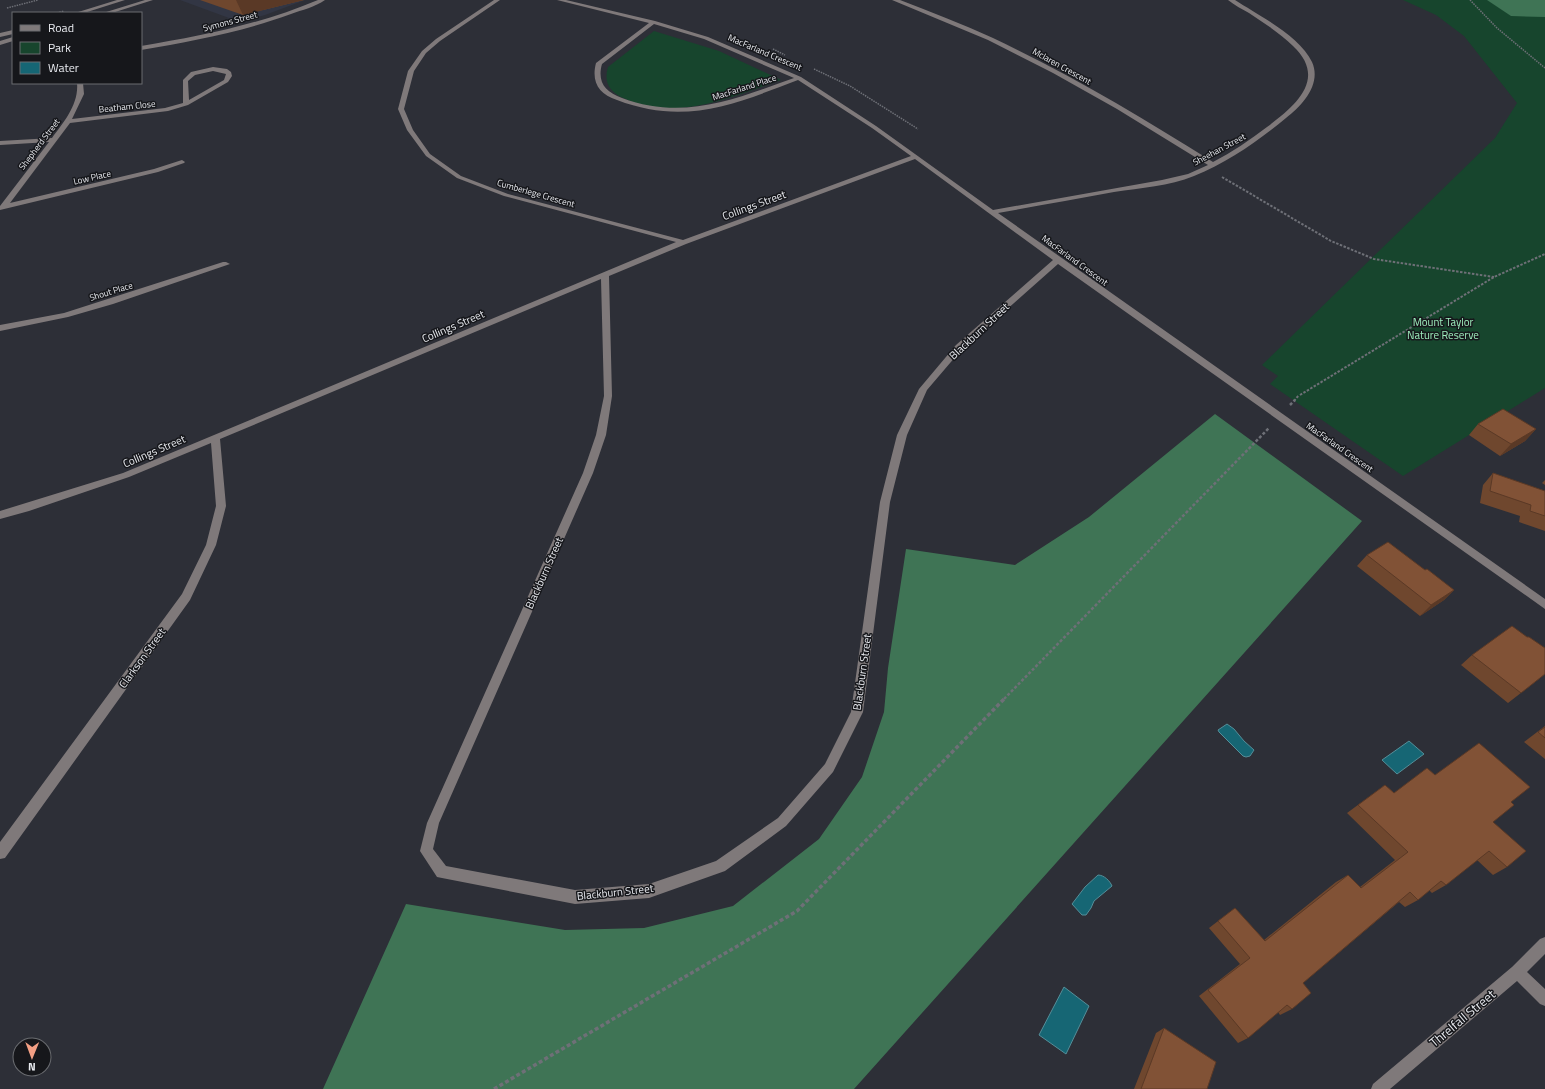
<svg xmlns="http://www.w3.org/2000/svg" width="1545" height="1089" viewBox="0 0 1545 1089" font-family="'Titillium Web',sans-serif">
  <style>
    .built { fill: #323644 }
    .green { fill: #17452d }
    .forest { fill: #3f7455 }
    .water { fill: #166674; stroke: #558e99 }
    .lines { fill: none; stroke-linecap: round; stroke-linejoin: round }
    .path-far3 { stroke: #6e7077; stroke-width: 1.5; stroke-dasharray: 1.5 1; stroke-linecap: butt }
    .path-far2 { stroke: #6e7077; stroke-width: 2; stroke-dasharray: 2.5 1.5; stroke-linecap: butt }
    .path-far1 { stroke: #6e7077; stroke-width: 2.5; stroke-dasharray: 3 2; stroke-linecap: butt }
    .path { stroke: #6e7077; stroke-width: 3.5; stroke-dasharray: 4 2.5; stroke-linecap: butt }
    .minor { fill: #7f797a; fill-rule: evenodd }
    .wall { fill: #6f472e }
    .shaded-wall { fill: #5a3926 }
    .building { fill: #815236; stroke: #5a3926 }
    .labels { text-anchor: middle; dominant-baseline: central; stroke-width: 3; stroke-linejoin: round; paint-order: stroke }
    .far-street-label { font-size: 9px; fill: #e9ebf0; stroke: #16171b }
    .street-label { font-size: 11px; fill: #e9ebf0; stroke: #16171b }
    .park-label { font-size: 11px; fill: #9ff0bf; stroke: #16171b }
    .near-street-label { font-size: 13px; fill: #e9ebf0; stroke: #16171b }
  </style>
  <rect width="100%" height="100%" fill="#2d2f37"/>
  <path class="built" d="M180,0H305L265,15L208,30L229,18Z"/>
  <path class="green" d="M1403,0H1545V388L1403,476L1270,384L1278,376L1262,365L1495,138L1517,103L1464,36L1436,15Z
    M654,31L719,51L781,80C729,98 675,123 621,97C608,90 604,81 608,67Z"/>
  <path class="forest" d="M1487,0H1545V17L1511,16Z
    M1215,414L1362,521L854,1089H323L406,904L565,930L644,928L733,906L819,839L862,777L884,712L888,668L906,549L1015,565L1089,517Z"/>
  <path class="water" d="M1227,724L1234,729L1244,741L1254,750L1250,756L1246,757L1243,756L1219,732L1218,730Z
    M1409,741L1424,754L1397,774L1382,760Z
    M1098,875C1104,875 1110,881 1112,886L1094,901L1091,908L1086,915H1082L1072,904L1085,887Z
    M1064,987L1089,1006L1066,1054L1039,1035Z"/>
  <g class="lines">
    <path class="path-far3" d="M1470,0L1497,28L1545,68
      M7,8L38,0
      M57,13L64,11
      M773,49L785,55
      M814,69L850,86L918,129"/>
    <path class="path-far2" d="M1222,177L1331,241L1374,259L1494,277
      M1300,395L1494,277L1545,254
      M1294,401L1299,395"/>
    <path class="path-far1" d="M1290,405L1295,400
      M1004,699L1269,428"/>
    <path class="path" d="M494,1089L797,911L1005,698"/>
    <path class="minor" d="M117,0H125L84,13H75Z
      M145,0H153L112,13H103Z
      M318,0H325C315,7 302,10 291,14C242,32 192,41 141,50V46C202,36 261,24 318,0Z
      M494,0H500L440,41L426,53L414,71L404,109L413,130L430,154L461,176L508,194L683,240L911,156L872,128L798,80C735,104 685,126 617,100C599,94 591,82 596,63L649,23L557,0H566L655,21L708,37L801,77L876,126L993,210L1162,180L1188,174L1208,165L1117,109L1053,73L988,40L892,0H900C931,12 962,24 993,38C1069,74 1142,117 1213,162C1232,152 1250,140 1267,127C1295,106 1328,79 1293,46C1280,33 1264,23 1249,13C1242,9 1234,5 1228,0H1235C1258,15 1300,36 1312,62C1322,84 1302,106 1286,118C1258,141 1228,162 1194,176C1169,186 1141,188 1114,192C1075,199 1037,206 998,213L1545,599V609L1058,264L962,349L927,390L907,435L890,502L863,712L833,772L786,826L725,871L649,898L575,904L442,878L437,877L420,851L427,823L583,473L596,435L604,396L601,279L220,439L226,506L216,545L190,600L5,858L0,859V842L182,594L206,545L216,506L211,443L129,477L29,511L0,519V511L123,473L676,242L504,196L457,178L426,156L407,130L398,109L408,71L422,51L436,39ZM654,24L704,39L794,78C735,99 684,121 622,98C605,92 597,82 602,64ZM915,159L1053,260L956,345L919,389L897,435L880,502L851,712L825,764L778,818L716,861L649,884L575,890L446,866L433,849L439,823L593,473L606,435L612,396L609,276L686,244Z
      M13,30V34L0,37V33Z
      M13,37V41L0,45V41Z
      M213,67L227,69L231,72L232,76L228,82L188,105L168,111L70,123L10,203L154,169L182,160L185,162L184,163L158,172L0,210V206L49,142L0,145V141L52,138C64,122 79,104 77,83H83L84,94L72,119L165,108L183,103V80L191,72ZM213,71L226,74L224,80L189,100L188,81L195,75Z
      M223,262H226L230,264L113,304L68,317L0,331V325L64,313Z
      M1545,937V954L1527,972L1545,989V1006L1540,1004L1517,981L1390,1089H1371L1373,1084L1512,967L1540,939Z"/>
  </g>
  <path class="wall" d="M200,0H304L243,15Z
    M1478,424L1536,429L1525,441L1500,456L1469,435Z
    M1493,473L1545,491V531L1519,522L1520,516L1480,503L1483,485Z
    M1545,480V485L1542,483Z
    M1367,555L1425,570L1454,590L1444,600L1420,616L1357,566Z
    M1472,655L1545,674L1508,703L1461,665Z
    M1545,726V759L1524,742Z
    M1435,775L1511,802L1493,822L1507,867L1493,875L1477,860L1446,885L1432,893L1429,890L1418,900L1405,907L1399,902L1303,983L1292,1009L1280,1015L1278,1012L1248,1038L1238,1043L1199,996L1240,964L1209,928L1235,908L1264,940L1336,882L1348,875L1360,887L1395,860L1347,813L1385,785L1394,793Z
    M1164,1028L1207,1089H1134L1156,1033Z"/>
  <path class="shaded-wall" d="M236,0H304L243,15Z
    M1536,429L1525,441L1500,456L1511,444Z
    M1454,590L1444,600L1420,616L1431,605Z"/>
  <path class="building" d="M1503,409L1536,429L1511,444L1478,424Z
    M1493,473L1545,491V516L1530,511L1531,505L1490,491Z
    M1388,542L1425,570L1427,569L1454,590L1431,605L1367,555Z
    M1512,626L1527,637H1529L1545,648V674L1521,693L1472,655Z
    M1545,727V738L1538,732Z
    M1479,743L1530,787L1511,802L1514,805L1493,822L1526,851L1507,867L1489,851L1446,885L1441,881L1418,900L1410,892L1303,983L1311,993L1292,1009L1287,1005L1248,1038L1208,990L1250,958L1218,921L1235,908L1265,941L1348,875L1361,888L1408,852L1358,805L1385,785L1394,793L1427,768L1435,775Z
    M1164,1028L1216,1062L1207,1089H1141Z"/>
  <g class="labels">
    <g class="far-street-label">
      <text transform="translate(230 21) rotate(-15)">Symons Street</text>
      <text transform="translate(765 52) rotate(23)">MacFarland Crescent</text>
      <text transform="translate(1062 66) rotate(29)">Mclaren Crescent</text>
      <text transform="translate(744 87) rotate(-18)">MacFarland Place</text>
      <text transform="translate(127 106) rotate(-6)">Beatham Close</text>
      <text transform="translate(39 144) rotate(-53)">Shepherd Street</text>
      <text transform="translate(1219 149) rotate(-28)">Sheehan Street</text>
      <text transform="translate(92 177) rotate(-13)">Low Place</text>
      <text transform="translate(536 193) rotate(16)">Cumberlege Crescent</text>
      <text transform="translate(1075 260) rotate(36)">MacFarland Crescent</text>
      <text transform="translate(111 291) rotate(-17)">Shout Place</text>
      <text transform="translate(1340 447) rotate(35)">MacFarland Crescent</text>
    </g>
    <g class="street-label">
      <text transform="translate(754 205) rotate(-20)">Collings Street</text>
      <text transform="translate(453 326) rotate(-23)">Collings Street</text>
      <text transform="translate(979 331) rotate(-43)">Blackburn Street</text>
      <text transform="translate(154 451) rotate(-23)">Collings Street</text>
      <text transform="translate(544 573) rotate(-66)">Blackburn Street</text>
      <text transform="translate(142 658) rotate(-54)">Clarkson Street</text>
      <text transform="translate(862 672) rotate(-82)">Blackburn Street</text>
      <text transform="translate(615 892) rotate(-6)">Blackburn Street</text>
    </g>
    <g class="park-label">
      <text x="1443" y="322">Mount Taylor<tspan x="1443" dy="13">Nature Reserve</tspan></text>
    </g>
    <g class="near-street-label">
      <text transform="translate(1462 1018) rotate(-40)">Threlfall Street</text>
    </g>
  </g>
  <rect x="12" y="12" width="130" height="72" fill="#16171b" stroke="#6a6c70"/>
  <rect x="20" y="25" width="20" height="6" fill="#7f797a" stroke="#6a6c70"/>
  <text x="48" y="32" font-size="12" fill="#e9ebf0">Road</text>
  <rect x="20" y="42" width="20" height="12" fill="#17452d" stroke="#6a6c70"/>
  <text x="48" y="52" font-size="12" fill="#e9ebf0">Park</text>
  <rect x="20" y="62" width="20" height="12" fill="#166674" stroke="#6a6c70"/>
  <text x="48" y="72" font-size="12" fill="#e9ebf0">Water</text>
  <g transform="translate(32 1057) rotate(181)"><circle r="19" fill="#16171b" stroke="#6a6c70"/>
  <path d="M0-3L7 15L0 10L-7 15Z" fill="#f39f84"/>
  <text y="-6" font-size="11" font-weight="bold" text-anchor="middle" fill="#e9ebf0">N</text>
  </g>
</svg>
